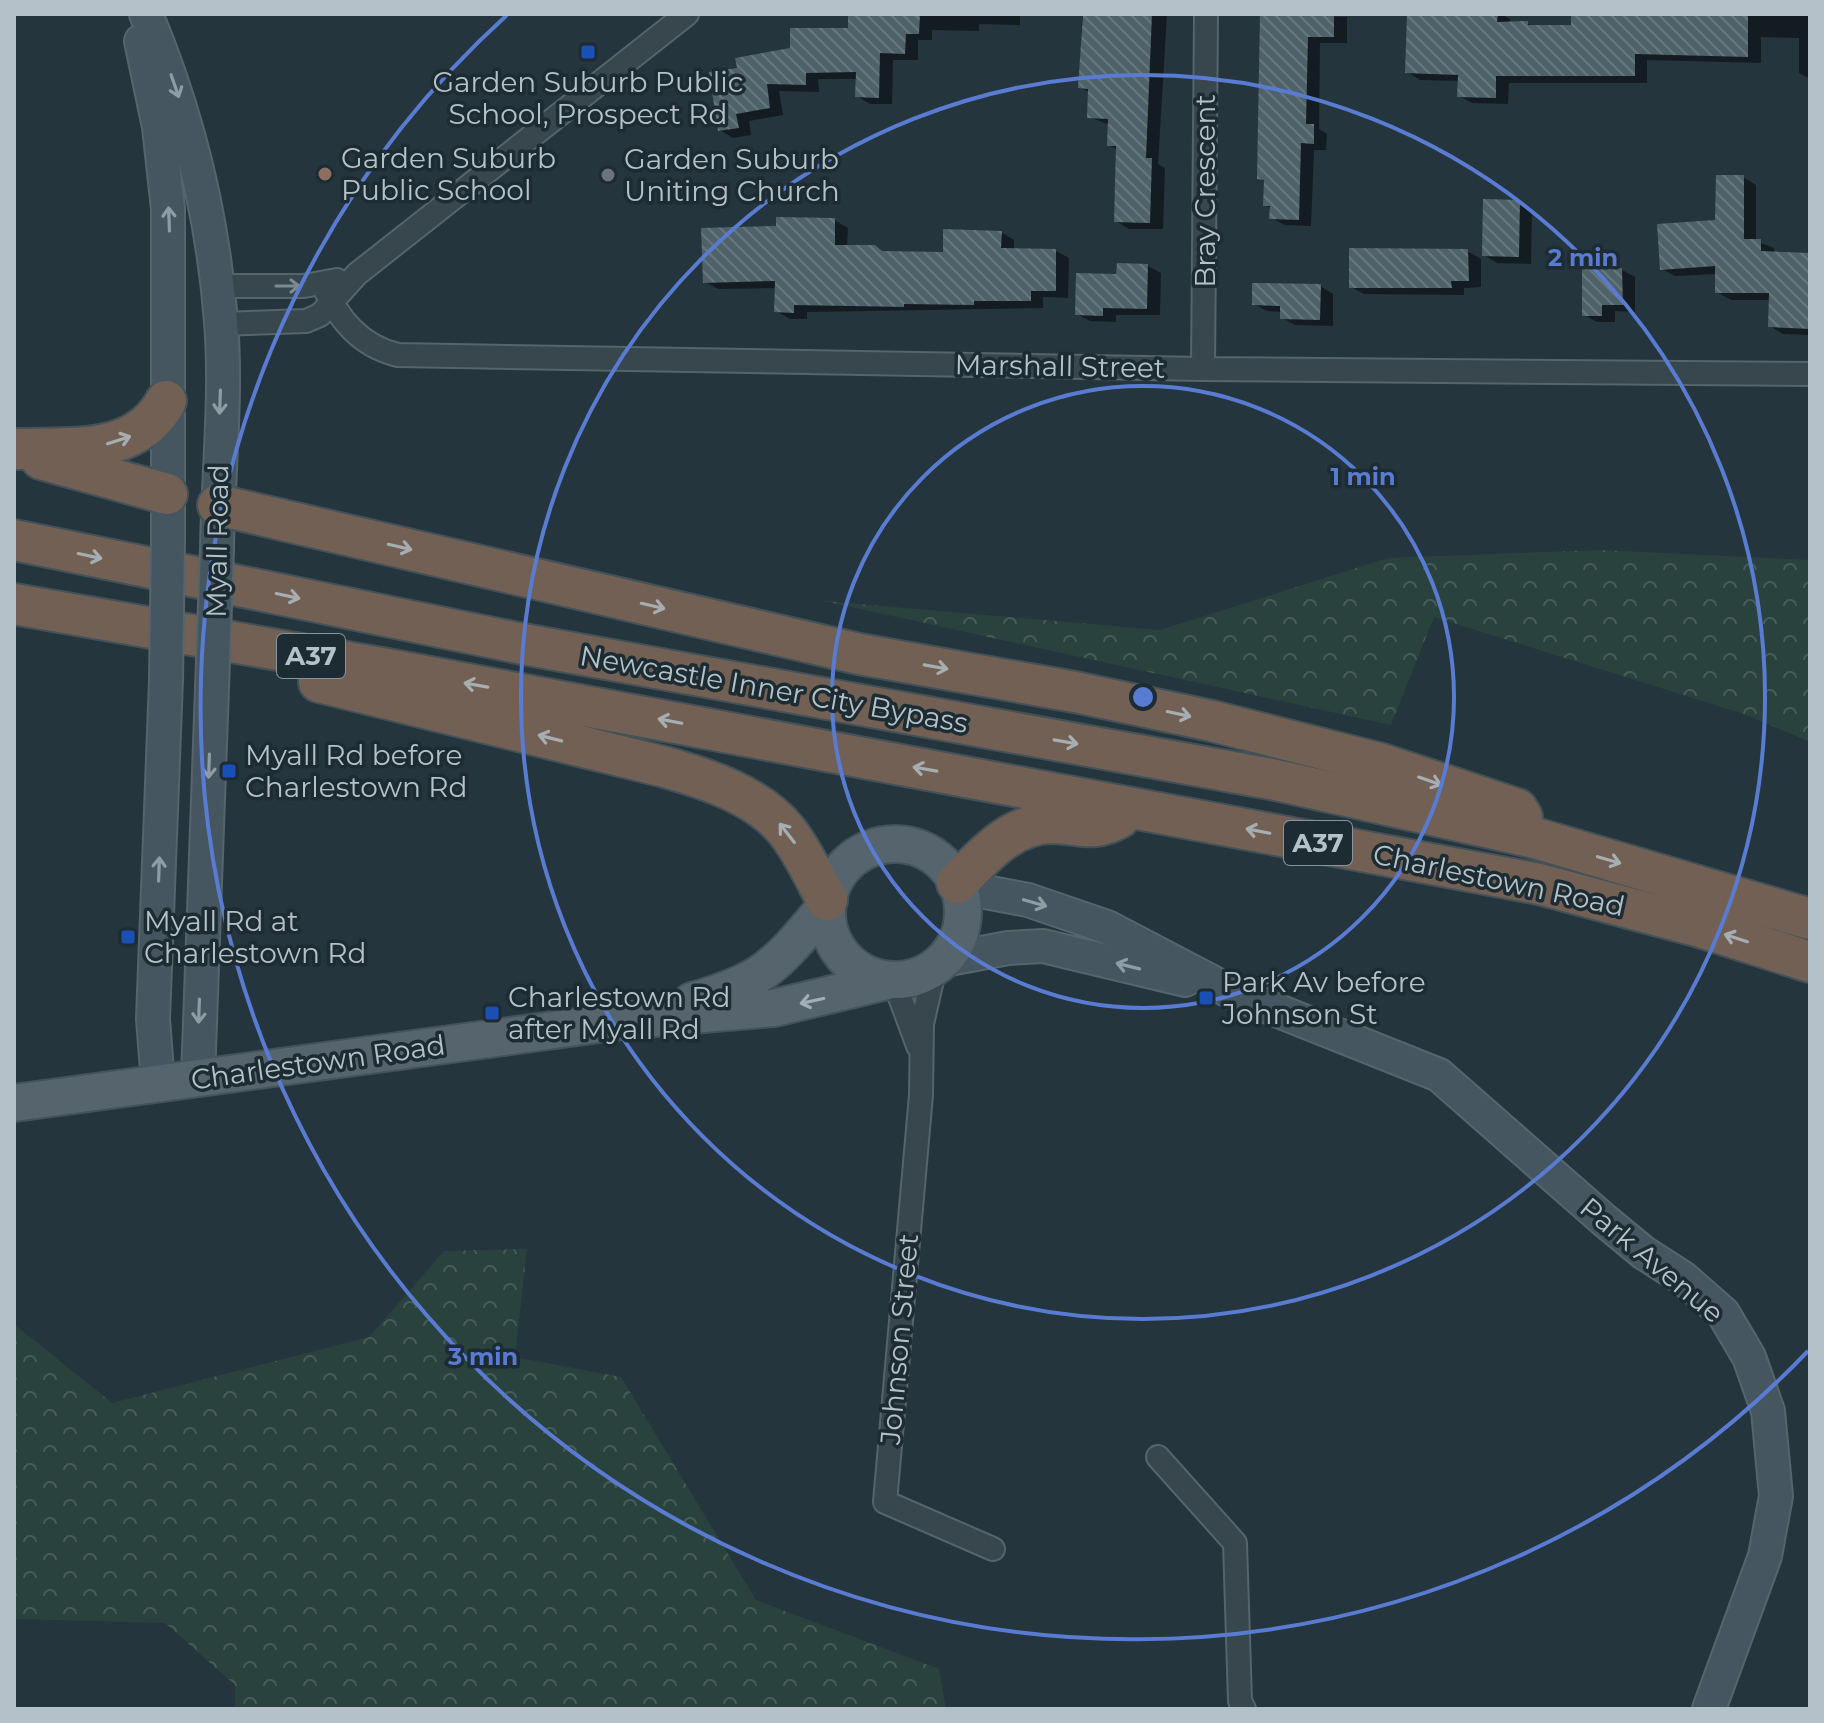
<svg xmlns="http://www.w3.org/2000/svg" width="1824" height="1723" viewBox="0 0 1824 1723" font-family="Montserrat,sans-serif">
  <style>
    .forest { fill: url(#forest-crowns) }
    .shadow { fill: #0007 }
    .building { fill: url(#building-back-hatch) }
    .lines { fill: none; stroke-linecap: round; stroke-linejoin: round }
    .street-casing { stroke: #56646b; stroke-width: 26 }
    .secondary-casing { stroke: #56646b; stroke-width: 36 }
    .primary-casing { stroke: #445259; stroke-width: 40 }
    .highway-casing { stroke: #435158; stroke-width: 44 }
    .street { stroke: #38464d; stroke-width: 22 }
    .secondary { stroke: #465660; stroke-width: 32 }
    .primary { stroke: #56656d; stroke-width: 36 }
    .highway { stroke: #736055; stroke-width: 40 }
    .secondary-bridge-casing { stroke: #56646b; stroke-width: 36; stroke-linecap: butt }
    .secondary-bridge { stroke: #465660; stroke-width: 32 }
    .oneway { stroke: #8e9ca4 }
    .oneway2 { stroke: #7c8a91 }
    .oneway3 { stroke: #a7aeb1 }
    .oneway4 { stroke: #a1afb6 }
    .ring { fill: none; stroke: #597cd2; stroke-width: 4 }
    .transit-dot { fill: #1a4fb4; stroke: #1d2b32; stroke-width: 3 }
    .education-dot { fill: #8d6e63; stroke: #1d2b32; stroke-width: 3 }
    .worship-dot { fill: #6b7280; stroke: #1d2b32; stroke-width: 3 }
    .labels { text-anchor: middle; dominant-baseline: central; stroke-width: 7; stroke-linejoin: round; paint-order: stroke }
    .shield { fill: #1d2b32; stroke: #87949b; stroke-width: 2 }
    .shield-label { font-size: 26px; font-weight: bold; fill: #b4c1c8 }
    .poi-label { font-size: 28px; fill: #b4c1c8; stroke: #1d2b32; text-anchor: start }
    .street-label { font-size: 28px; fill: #b4c1c8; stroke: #1d2b32 }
    .centre { fill: #597cd2; stroke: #1d2b32; stroke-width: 4 }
    .ring-label { font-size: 24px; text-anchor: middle; font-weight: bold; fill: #597cd2; stroke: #1d2b32; stroke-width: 7; stroke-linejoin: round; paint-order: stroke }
  </style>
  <defs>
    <pattern id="forest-crowns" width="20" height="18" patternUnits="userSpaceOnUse" patternTransform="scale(2)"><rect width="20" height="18" fill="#29423d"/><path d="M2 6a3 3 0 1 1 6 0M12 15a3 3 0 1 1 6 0" fill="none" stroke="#465c58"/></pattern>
    <pattern id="building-back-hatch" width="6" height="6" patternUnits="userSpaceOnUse" patternTransform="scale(2)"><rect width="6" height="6" fill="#4f626a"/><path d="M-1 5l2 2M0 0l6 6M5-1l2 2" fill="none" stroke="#66777e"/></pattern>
  </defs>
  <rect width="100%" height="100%" fill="#24353d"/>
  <path class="forest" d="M1600,550L1810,560V742L1747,715L1434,617L1391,725L824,601L1160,630L1388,558Z
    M527,1249L515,1357L621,1377L756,1600L939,1669L946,1709H235V1685L165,1623L14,1619V1324L112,1403L369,1337L444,1251Z"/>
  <path class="shadow" d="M859,14H1020V25L979,24V31L932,30V40H918V60H893L892,104H870L857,96L858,79H818L819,92L779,91L783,115L749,121L751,135L733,138L720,130L739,69L859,30Z
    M1082,14H1167L1158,164L1165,168L1163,229H1129L1116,221L1118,150L1109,145L1110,125L1089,117L1090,93L1080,87Z
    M1262,14L1347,17V43H1320L1319,129L1327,134L1326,150H1314L1311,226L1285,225L1271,218L1272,209L1265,205L1266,182L1259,178Z
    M1409,14H1501L1510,19V24L1527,23L1534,27H1573V14H1810V79L1799,73V38L1761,37V63L1647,60V83H1509L1508,104L1472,103L1459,96L1460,81L1420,80L1407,72Z
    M1743,177L1756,185V241L1774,248V254L1810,255V335L1783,334L1770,326L1771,300H1731L1717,292V274L1675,276L1662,269L1717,222Z
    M1519,202L1532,209L1531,264L1497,263L1484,255Z
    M834,220L848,228L847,247L885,253L945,254L1001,232L1014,240V250L1056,251L1069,258L1068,298L1043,297V308L807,312V319H790L776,311L777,288L718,289L705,282L778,228Z
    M1467,251L1481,259V287L1464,288V295L1364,294L1351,287Z
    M1148,266L1161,273L1160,315H1116V322L1090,321L1077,314L1118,276Z
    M1622,270L1635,277V312L1615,311V322H1597L1584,315Z
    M1320,286L1333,294V326L1295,325L1282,318V312L1267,311L1254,304Z"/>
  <path class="building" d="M848,14H920L919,34H906L905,54L880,53L879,98L855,97L856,72L806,73V85L767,84L770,108L736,114L739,128L718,131L709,72L737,68L735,58L790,48V28H848Z
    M1083,14H1152L1146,158H1152L1150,223L1114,222L1116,146H1107L1108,119L1087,118L1088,89L1078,88Z
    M1260,14H1334V37H1308L1306,124H1314V144L1301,143L1299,220L1269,219L1270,206H1263L1264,180L1257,179Z
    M1407,14H1498L1497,22L1528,21V25H1571V14H1748V57L1635,54V76H1496V98L1457,97L1458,75L1405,73Z
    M1716,175H1744V239H1761V251L1810,253V329L1768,327L1769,293H1715V266L1660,270L1657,224L1715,220Z
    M1483,199L1520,200L1519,257L1482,256Z
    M776,217L835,218V245H875L882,251L943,252V229L1002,231L1001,248L1056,249V291H1031V301H974V305L904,304V307L794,305V313L774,312L775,281L703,283L701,228L776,226Z
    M1349,248L1468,249L1469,281H1451L1452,288H1349Z
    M1117,263L1148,264L1147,309L1103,308V316L1075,315L1076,273L1116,274Z
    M1582,268H1622L1623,305H1602V316H1582Z
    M1252,283L1321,284L1320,320L1280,319V306L1252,305Z"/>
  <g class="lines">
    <g class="street-casing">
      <path id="street" d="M322,283C338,319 360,346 398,355L1203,369L1810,374
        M217,286H304L337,280
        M221,324L306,321L320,315L357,274L687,14
        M1203,369L1206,14
        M935,967L922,1024L921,1095L885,1502L993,1549
        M894,981L918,1046
        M1158,1457L1235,1543L1240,1701L1244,1709"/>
    </g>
    <g class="secondary-casing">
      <path id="secondary" d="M146,14C187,112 213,216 221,322C227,397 218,474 217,549
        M141,41L159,127L168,209V540
        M959,887L1028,900L1107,927L1231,992L1439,1075L1604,1220L1644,1253L1683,1278L1723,1313L1749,1357L1768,1411L1776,1496L1765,1556L1709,1709
        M944,960L1008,948L1043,946L1185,980
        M198,1078L212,688
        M158,1083L153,1019L166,680"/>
    </g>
    <g class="primary-casing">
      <path id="primary" d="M827 912a68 68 0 1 1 136 0a68 68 0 1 1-136 0Z
        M692,1001C768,980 777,963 827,905
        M14,1103L621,1021L774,1008L887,981"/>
    </g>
    <g class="highway-casing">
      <path id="highway" d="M14,449C70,447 136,457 166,401
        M41,459L167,494
        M218,505L859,654L1075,692L1212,721L1382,764L1517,809L1522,817
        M14,540L523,644L1271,779L1535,838L1810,919
        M14,604L387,669L1539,884L1700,927L1810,962
        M319,682L665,767C707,779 757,795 786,830C803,851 814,877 827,900
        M957,883C984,856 1010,824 1051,823C1079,823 1093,833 1119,818"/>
    </g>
    <use href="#street" class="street"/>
    <use href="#secondary" class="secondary"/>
    <use href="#primary" class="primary"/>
    <use href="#highway" class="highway"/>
    <g class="secondary-bridge-casing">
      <path id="secondary-bridge" d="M166,680L168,540
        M212,688L217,549"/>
    </g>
    <use href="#secondary-bridge" class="secondary-bridge"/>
  </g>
  <defs><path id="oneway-shaft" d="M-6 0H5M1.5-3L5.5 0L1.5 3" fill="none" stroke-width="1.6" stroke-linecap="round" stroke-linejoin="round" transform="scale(2)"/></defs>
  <g class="oneway">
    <use href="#oneway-shaft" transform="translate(175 86) rotate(71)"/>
    <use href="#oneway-shaft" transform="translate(169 219) rotate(-92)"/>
    <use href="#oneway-shaft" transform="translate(220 402) rotate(92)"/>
    <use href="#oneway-shaft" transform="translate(209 766) rotate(92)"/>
    <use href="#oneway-shaft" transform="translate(159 869) rotate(-88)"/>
    <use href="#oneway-shaft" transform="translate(1035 903) rotate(16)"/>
    <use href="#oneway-shaft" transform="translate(1128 966) rotate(-166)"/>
    <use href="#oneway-shaft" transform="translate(199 1011) rotate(92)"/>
  </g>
  <use class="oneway2" href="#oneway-shaft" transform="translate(288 286)"/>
  <g class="oneway3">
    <use href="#oneway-shaft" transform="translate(119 440) rotate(-18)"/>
    <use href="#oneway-shaft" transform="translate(400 547) rotate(13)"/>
    <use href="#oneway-shaft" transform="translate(90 556) rotate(12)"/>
    <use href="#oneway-shaft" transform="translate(288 596) rotate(12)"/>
    <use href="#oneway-shaft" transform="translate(653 606) rotate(13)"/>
    <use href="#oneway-shaft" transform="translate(936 667) rotate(10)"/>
    <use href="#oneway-shaft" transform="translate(476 685) rotate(-170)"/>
    <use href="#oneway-shaft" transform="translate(1179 714) rotate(12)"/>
    <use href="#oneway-shaft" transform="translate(670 721) rotate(-169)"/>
    <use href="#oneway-shaft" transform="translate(550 738) rotate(-166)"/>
    <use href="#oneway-shaft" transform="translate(1066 742) rotate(10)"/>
    <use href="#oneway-shaft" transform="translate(925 769) rotate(-170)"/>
    <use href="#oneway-shaft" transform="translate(1430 781) rotate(19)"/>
    <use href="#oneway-shaft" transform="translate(1258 831) rotate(-169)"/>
    <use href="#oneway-shaft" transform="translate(787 833) rotate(-128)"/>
    <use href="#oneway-shaft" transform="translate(1609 860) rotate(16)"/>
    <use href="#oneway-shaft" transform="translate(1736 938) rotate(-162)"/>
  </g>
  <use class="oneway4" href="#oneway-shaft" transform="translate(812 1001) rotate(168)"/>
  <g class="ring">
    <circle cx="1143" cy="697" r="311"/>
    <circle cx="1143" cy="697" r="622"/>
    <path d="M1808 1351A933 933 0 1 1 507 15"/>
  </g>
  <g class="transit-dot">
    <rect x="580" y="44" width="16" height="16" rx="4"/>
    <rect x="221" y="763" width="16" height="16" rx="4"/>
    <rect x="120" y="929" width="16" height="16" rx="4"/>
    <rect x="1198" y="990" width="16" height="16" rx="4"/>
    <rect x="484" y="1005" width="16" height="16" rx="4"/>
  </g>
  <circle class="education-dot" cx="325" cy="174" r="8"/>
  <circle class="worship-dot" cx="608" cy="175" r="8"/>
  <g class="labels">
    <g class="shield">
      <rect x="277" y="634" width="68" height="44" rx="6"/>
      <rect x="1284" y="821" width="68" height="44" rx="6"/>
    </g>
    <g class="shield-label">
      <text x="311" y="656">A37</text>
      <text x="1318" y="843">A37</text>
    </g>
    <g class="poi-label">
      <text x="588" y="82" text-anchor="middle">Garden Suburb Public<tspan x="588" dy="32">School, Prospect Rd</tspan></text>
      <text x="341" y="158">Garden Suburb<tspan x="341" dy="32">Public School</tspan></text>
      <text x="624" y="159">Garden Suburb<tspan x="624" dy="32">Uniting Church</tspan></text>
      <text x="245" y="755">Myall Rd before<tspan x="245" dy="32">Charlestown Rd</tspan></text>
      <text x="144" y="921">Myall Rd at<tspan x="144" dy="32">Charlestown Rd</tspan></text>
      <text x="1222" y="982">Park Av before<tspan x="1222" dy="32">Johnson St</tspan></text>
      <text x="508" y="997">Charlestown Rd<tspan x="508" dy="32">after Myall Rd</tspan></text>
    </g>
    <g class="street-label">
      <text transform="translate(1205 191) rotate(-90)">Bray Crescent</text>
      <text transform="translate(1060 366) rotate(1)">Marshall Street</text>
      <text transform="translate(217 541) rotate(-89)">Myall Road</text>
      <text transform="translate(774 689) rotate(10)">Newcastle Inner City Bypass</text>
      <text transform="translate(1499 880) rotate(12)">Charlestown Road</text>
      <text transform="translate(318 1062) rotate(-8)">Charlestown Road</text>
      <text transform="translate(1652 1260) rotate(40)">Park Avenue</text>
      <text transform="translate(899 1339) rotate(-85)">Johnson Street</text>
    </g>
  </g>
  <circle cx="1143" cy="697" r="12" class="centre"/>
  <g class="ring-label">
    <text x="1583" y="266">2 min</text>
    <text x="1363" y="485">1 min</text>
    <text x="483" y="1365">3 min</text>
  </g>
  <rect width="1824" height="1723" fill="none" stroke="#b4c1c8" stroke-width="32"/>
</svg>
